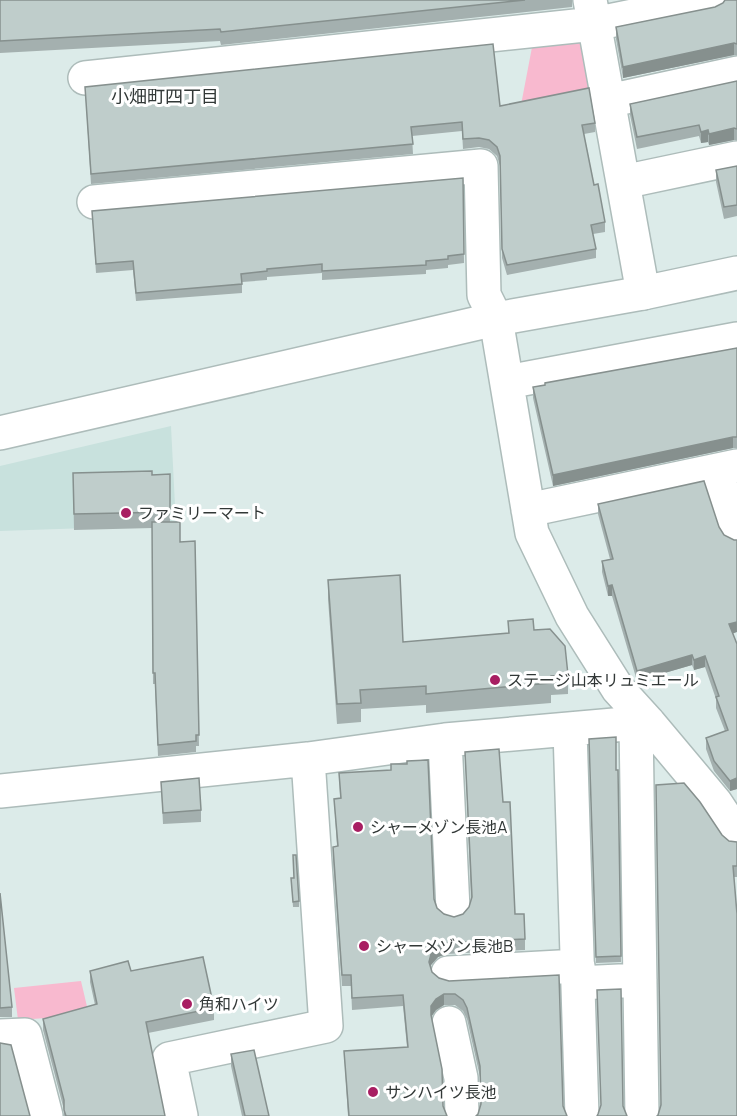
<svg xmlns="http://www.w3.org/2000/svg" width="737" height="1116" viewBox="0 0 737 1116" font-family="Manrope,'Noto Sans JP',sans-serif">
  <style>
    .built { fill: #c8e1dd }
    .green { fill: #f8b9cf }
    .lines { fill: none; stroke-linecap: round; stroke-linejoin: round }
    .minor-casing { stroke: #adbcba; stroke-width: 36 }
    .tertiary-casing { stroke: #adbcba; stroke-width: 36 }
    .minor { stroke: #fff; stroke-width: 33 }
    .tertiary { stroke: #fff; stroke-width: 33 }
    .wall { fill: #a4b0af }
    .shaded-wall { fill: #86908e }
    .building { fill: #bfcdcb; stroke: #86908e; stroke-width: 1.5 }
    .poi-dot { fill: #a81e62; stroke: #fff; stroke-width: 2 }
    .labels { text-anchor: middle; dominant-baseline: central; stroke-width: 6; stroke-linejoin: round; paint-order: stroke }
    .poi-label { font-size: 16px; fill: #323837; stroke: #fff; text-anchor: start }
    .neighbourhood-label { font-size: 18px; fill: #323837; stroke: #fff }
  </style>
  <rect width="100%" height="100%" fill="#dcebe9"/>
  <path class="built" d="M171,426L176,525L0,531V466Z"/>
  <path class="green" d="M584,35L594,92L521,105L533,42Z
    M81,981L89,1015L18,1020L14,988Z"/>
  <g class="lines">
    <g class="minor-casing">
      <path id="minor" d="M590,0L643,293
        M85,78L594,24L711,0
        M608,101L737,73
        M623,182L737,158
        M94,202L481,166L484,295L496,319L532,533L572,616L618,689L648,722L715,802L737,835
        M507,382L737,339
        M717,471L737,532
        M528,510L737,466
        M636,723L642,1116
        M570,730L582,1116
        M445,740L453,909
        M0,791L308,759L445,740L648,722
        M448,973L578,966
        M578,983L640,980
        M449,1023L461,1078L462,1116
        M0,1036L25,1035L46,1116
        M181,1116L169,1059L326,1026L308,759"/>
    </g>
    <g class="tertiary-casing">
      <path id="tertiary" d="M0,433L496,319L643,293L737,273"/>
    </g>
    <use href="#minor" class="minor"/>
    <use href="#tertiary" class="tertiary"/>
  </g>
  <path class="wall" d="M0,0H572V7L221,45L220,41L0,53Z
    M737,0V55H734L623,78L616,39V27L715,7L723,3Z
    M737,81V140H734L709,145L708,142L701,143L699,136L637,149L630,115V104Z
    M85,87L500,106L595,123V132L584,134L594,185L605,222V232L593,234L596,249V258L507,275L502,258L500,166L497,156L489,149L479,147L463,149L462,131L412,136L413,154L91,184Z
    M737,166V216L724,219L716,182V170Z
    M463,178L464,263L448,265V268L426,270V274L322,280V273L267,277V280L242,282V293L136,301L133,270L96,273L92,211Z
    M737,348V448H733L553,486L533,398V387Z
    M73,473L152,475L170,474V522L180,542L195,541L199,746H196V752L158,756L155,684H153L152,528L74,530Z
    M598,504L719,527L724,535L734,540L733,634L737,644V789L730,791L714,771L706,749V738L725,731L716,708V699L705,667L694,670L692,665L637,681L612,596H608L602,572V561L610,559L598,514Z
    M328,580L403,642L508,633V621L534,630L568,675V694L551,695V703L426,713V705L361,709V722L337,724L328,599Z
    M589,739L616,770H618L621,962L596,963Z
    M465,752L503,802L515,914L525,939V950L447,954L438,957L431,965L432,972L439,978L449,981L559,975L478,1114L480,1105V1077L467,1019L463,1011L455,1005H444L436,1010L431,1017L443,1106L447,1116H348L344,1051L407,1047L403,1006L352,1010L351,986H342L333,858V847L337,846L334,799L340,798L339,773L434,899L437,908L444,914L454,917L463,914L469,907L471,899Z
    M161,782L201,810V822L163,824Z
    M722,835L729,841L737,842V877H734L658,1115Z
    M291,878L299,901V907H293Z
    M0,893L12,1007V1017H0Z
    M90,971H131L214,1008V1020L148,1033L165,1116H64V1110L43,1030V1019L95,1005L90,982Z
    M231,1054L269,1116H242L231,1066Z"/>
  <path class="shaded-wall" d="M734,43V55L623,78V67Z
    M734,128V140L709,145V134Z
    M708,130V142L701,143V132Z
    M733,437V448L553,486V475Z
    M612,585V596H608V586Z
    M737,622V632L729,635V624Z
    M692,655V665L637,681V671Z
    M705,656V667L694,670V660Z
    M737,778V789L730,791V781Z
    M447,943V954L438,957L431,965L429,973V962L431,954L438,946Z
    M444,994V1005L436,1010L431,1017V1026V1006L436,999Z"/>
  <path class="building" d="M0,0H525L221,32L220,29L0,41Z
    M725,0H737V44L734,43L623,67L616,27L715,7L723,3Z
    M493,44L500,106L589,88L595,123L582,125L594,185L598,184L605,222L591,225L596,249L507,265L502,249L500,156L497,147L489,140L479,138L463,139L462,122L411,127L413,144L91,174L85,87Z
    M737,81V129L734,128L709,134L708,130L701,132L699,125L637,137L630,104Z
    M737,166V205L724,207L716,170Z
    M463,178L464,254L448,256V259L426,261V265L322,271V264L267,269V271L241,274L242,284L136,293L133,261L96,264L92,211Z
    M737,348V437H733L553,475L533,387L545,385V383Z
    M152,471V475L170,474V512L74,514L73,473Z
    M704,481L719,527L724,535L734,540H737V622L729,624L737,644V778L730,781L714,761L706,738L728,730L716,697L719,696L705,656L694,660L692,655L637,671L612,585L608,586L602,561L613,559L598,504Z
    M152,522H180V542L195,541L199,735H196V741L158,745L155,673H153Z
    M400,575L403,642L509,633L508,621L533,619L534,630L550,629L565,646L568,675L551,676V683L426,694V686L360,690L361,703L337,704L328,580Z
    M616,737V770H618L621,956L596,957L589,739Z
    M499,749L503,802H510L515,914H524L525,939L447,943L438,946L431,954L429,962L432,972L439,978L449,981L559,975L563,1106L567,1116H476L478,1114L481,1104L480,1066L467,1008L463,1000L455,994H444L436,999L431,1006V1015L442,1069L443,1106L447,1116H349L344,1051L408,1047L403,995L352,998L351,975H342L333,847L338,846L334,799L341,798L339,773L391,770V764H407V761L428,760L434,899L437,908L444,914L454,917L463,914L469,907L472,897L465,752Z
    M199,778L201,810L163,813L161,782Z
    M684,783L700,802L722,835L729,841L737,842V866H733L737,914V1116H657L658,1115L661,1105L656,785Z
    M293,855H296L299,901L293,902L291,878H294Z
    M0,893L12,1007L0,1008Z
    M203,957L214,1008L146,1022L165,1116H66L64,1110V1100L43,1019L97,1004L90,971L128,961L131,971Z
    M621,989L623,1106L627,1116H597L598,1114L601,1105L597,990Z
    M0,1043L11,1045L30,1116H0Z
    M254,1050L269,1116H245L231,1054Z"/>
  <g class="poi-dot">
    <circle cx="126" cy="513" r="6"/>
    <circle cx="495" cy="680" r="6"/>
    <circle cx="358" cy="827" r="6"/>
    <circle cx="364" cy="946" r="6"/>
    <circle cx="187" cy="1004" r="6"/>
    <circle cx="373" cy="1092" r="6"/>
  </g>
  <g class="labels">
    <g class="poi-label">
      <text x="138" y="513">ファミリーマート</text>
      <text x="507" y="680">ステージ山本リュミエール</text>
      <text x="370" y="827">シャーメゾン長池A</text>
      <text x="376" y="946">シャーメゾン長池B</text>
      <text x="199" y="1004">角和ハイツ</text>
      <text x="385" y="1092">サンハイツ長池</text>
    </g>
    <g class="neighbourhood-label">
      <text x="165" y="96">小畑町四丁目</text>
    </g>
  </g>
</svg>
